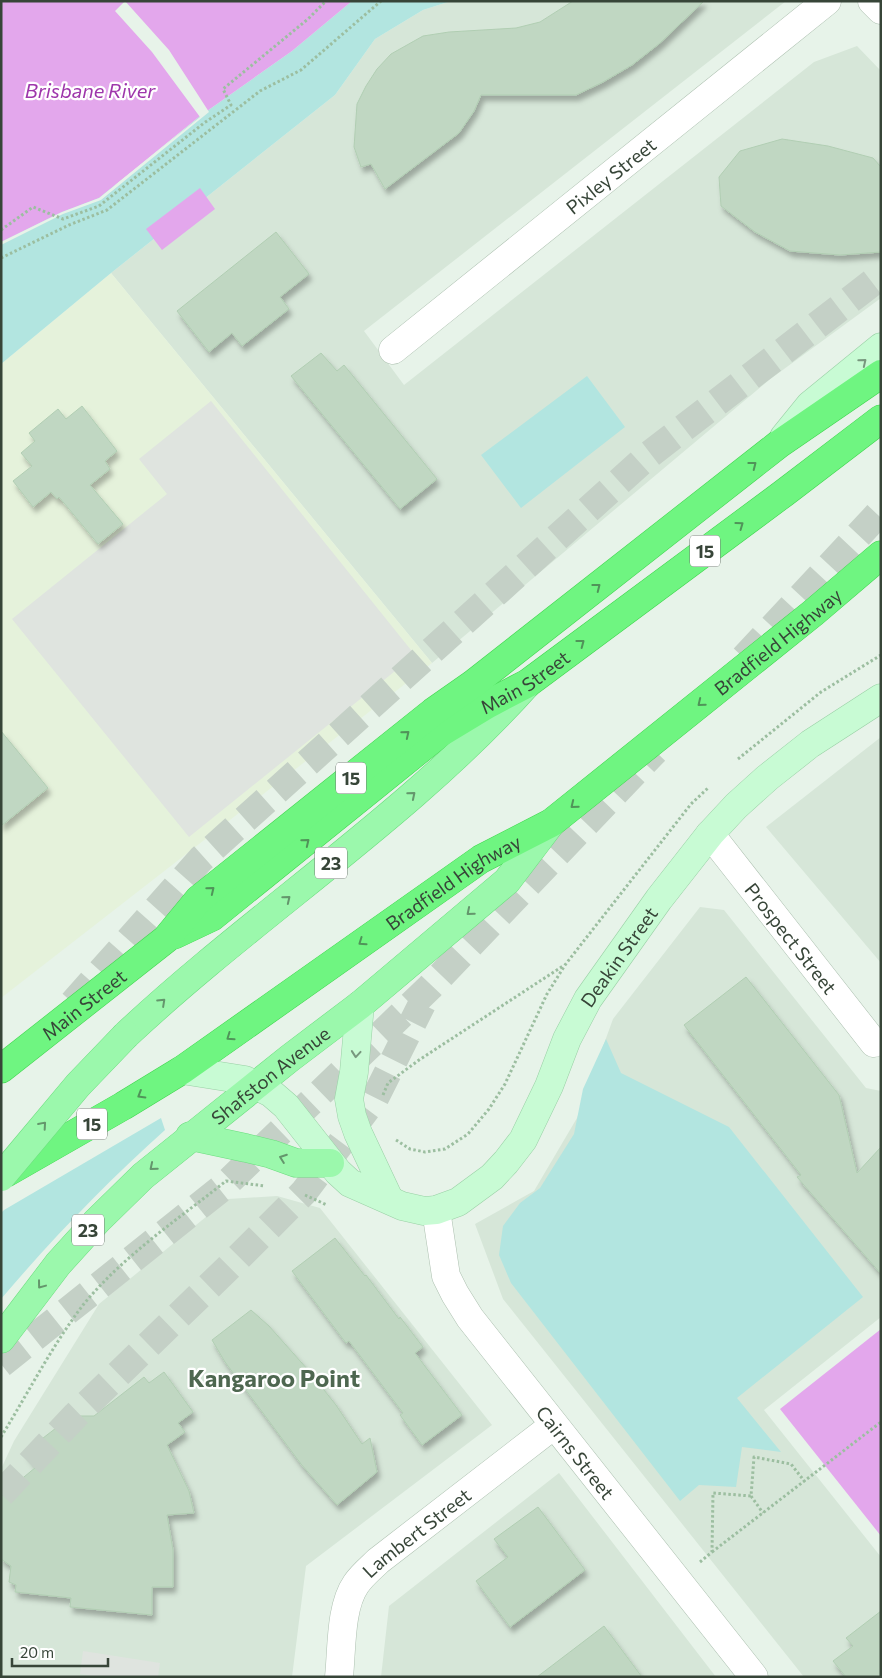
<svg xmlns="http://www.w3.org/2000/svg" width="882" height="1678" viewBox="0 0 882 1678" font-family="Commissioner,sans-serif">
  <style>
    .residential { fill: #d6e6d8 }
    .medical { fill: #e5f2db }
    .green { fill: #b2e5e0 }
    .parking { fill: #dfe4df }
    .water { fill: #e3a7ec }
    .pier { fill: #e7f3e9 }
    .building { fill: #c0d7c2; stroke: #b1ceb3; filter: url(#shadow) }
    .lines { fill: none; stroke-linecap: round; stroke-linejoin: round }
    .highway-tunnel { stroke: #c4d0c6; stroke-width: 28; stroke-dasharray: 28 14; stroke-linecap: butt }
    .street-casing { stroke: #adc0b0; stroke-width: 29 }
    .secondary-casing { stroke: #99d0a5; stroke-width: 29 }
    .primary-casing { stroke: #6bdd7e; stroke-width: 29 }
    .highway-casing { stroke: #40d44e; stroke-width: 29 }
    .path { stroke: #9cbea0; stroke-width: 3; stroke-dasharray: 2.5 2.5; stroke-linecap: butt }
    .street { stroke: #fff; stroke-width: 28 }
    .secondary { stroke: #c8fbd4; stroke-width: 28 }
    .primary { stroke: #9bf8ac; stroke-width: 28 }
    .highway { stroke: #6ff581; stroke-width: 28 }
    .primary-bridge-casing { stroke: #6bdd7e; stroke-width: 29; stroke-linecap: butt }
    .primary-bridge { stroke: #9bf8ac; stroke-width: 28 }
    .oneway { stroke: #78977e }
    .oneway2 { stroke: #509459 }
    .oneway3 { stroke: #64966c }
    .labels { text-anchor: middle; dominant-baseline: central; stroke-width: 4.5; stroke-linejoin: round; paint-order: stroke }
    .shield { fill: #fff; stroke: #737d74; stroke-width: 1 }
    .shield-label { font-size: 18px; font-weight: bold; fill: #374538 }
    .street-label { font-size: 19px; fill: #374538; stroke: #fff }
    .water-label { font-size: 20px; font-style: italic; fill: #9e36ab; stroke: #fff }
    .district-label { font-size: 24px; font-weight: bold; fill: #4e6750; stroke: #fff }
  </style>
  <defs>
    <filter id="shadow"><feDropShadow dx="3" dy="5.5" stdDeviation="2.5" flood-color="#0004"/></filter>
  </defs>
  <rect width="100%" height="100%" fill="#e7f3e9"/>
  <path class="residential" d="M451,1H786L364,331L404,385L814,62L857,46L881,71V298L769,380L432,663L111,273L335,95L375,39L423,10Z
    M881,737V963L766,827Z
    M700,907L724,910L866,1088L881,1091V1317L764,1410L881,1557V1677H804L503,1299L475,1224L534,1191L577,1118L613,1019Z
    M277,1196L320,1208L492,1425L306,1566L292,1677H1V1469L14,1441L99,1304L228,1199Z
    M559,1473L716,1677H381L389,1606Z"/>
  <path class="medical" d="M111,273L432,663L1,998V364Z"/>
  <path class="green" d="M352,1H451L423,10L375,39L335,95L111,273L1,364V242L121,182L200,116L292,51Z
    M587,376L625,427L521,508L481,455Z
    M606,1039L621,1073L729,1127L863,1297L737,1398L781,1452L742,1447L736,1487L699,1485L680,1501L511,1283L499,1255L503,1226L520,1203L540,1188L574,1134L583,1089Z
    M161,1118L165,1130C107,1182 52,1239 1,1299V1213L4,1210Z"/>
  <path class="parking" d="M211,401L415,655L189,837L12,619L167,494L139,459Z
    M83,1651L160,1663L158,1677H100L80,1674Z"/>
  <path class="water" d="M1,1H352L292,51L200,116L99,198L62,212L1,242Z
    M200,188L215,209L162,250L146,229Z
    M881,1329V1536L780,1409Z"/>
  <path class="pier" d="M125,1L169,50L209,112L101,200L63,214L1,245V242L62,212L99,198L200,117L152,52L115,11Z"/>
  <path class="building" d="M573,1H704L660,43L632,65L603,82L576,95H481L474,111L459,133L385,189L371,164L361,167L354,147L357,104L366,86L377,69L391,54L423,36L449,32L516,28L540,22Z
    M782,139L828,146L873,158L881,167V252L840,255L790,251L755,232L721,206L719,177L740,151Z
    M276,232L309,274L280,297L289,309L242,346L232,333L209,352L177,311Z
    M321,353L337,371L344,365L437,479L400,509L291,376Z
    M82,406L117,451L105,461L110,469L90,485L123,524L98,544L59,497L57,499L51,492L33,507L13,481L32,466L21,453L35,441L29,433L58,409L66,419Z
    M1,731L48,788L1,826Z
    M746,977L839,1095L857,1173L881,1147V1274L797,1177L801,1175L684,1025Z
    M335,1238L365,1276L366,1275L399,1319L400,1317L423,1347L415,1353L462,1415L422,1445L400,1415L403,1413L349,1341L346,1343L292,1271Z
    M251,1310L269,1326L309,1371L336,1405L362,1444L370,1438L377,1472L337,1505L301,1464L225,1362L212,1340Z
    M164,1372L193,1412L178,1423L185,1432L167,1445L189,1491L194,1513L167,1515L173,1550V1587H152V1615L70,1607L71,1598L15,1592L16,1585L9,1582L11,1566L1,1559V1496L36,1467L25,1452L65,1421L75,1416H94L144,1377L149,1383Z
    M538,1507L585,1570L510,1627L476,1581L508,1557L494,1539Z
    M881,1611V1677H846L833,1661L853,1646L846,1638Z
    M604,1626L642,1677H537Z"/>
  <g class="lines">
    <path class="highway-tunnel" d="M744,658L881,511
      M73,1003L201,859L650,454L881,276
      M1,1364L223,1187L430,987L655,751
      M1,1494L76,1415L227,1269L304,1192L375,1098L422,1004"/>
    <g class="street-casing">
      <g id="street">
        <path d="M872,1L881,10"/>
        <path id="s1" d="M393,350L827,1"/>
        <path id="s2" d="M710,834L874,1043"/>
        <path id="s3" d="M436,1210L446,1276L455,1294L470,1318L754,1677"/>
        <path id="s4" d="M339,1677C342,1649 340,1607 356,1584C362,1575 371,1568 378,1561L554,1425"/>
      </g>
    </g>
    <g class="secondary-casing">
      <g id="secondary">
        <path d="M784,437L810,405L881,347"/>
        <path d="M360,1005L354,1072L349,1099L352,1116L358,1133L389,1199"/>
        <path id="s5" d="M182,1070L245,1080L271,1093L286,1106L338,1172L350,1183L402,1206L424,1211L436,1210L458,1202L492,1177L506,1162L523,1140L549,1086L567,1039L588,999L659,899L710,834L736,806L767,778L810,744L881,698"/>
      </g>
    </g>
    <g class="primary-casing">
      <g id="primary">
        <path d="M126,1035C255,914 409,816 527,684"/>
        <path d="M190,1136L246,1148L271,1154L296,1163H330"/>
        <path id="s6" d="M1,1339L58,1264L97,1221L143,1176L290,1058L360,1005L507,881L551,823"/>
      </g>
    </g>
    <g class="highway-casing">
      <g id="highway">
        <path id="s7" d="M174,935L212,917L440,733L488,704L528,683L784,493L881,419"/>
        <path id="s8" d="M1,1069L166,939L199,899L433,712L473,684L779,444L881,374"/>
        <path id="s9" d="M6,1173L123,1106L182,1070L481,859L551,823L813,613L881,555"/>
      </g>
    </g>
    <path class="path" d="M1,230L33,207L63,219L99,206L204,123L231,105L223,89L308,19L326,1
      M1,258L69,225L107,210L260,91L301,70L381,1
      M738,759L821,692L881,655
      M383,1095L388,1083L419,1060L563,966
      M396,1140L410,1149L425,1152L445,1149L468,1134L489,1109L505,1084L547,994L565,965L691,804L708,788
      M305,1195L327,1205
      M1,1437C28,1393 52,1346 83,1305C123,1256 177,1220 226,1181L265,1186
      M751,1496L763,1513
      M712,1552L881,1422
      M700,1562L712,1552L713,1493L751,1496L754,1457L791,1464L805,1482"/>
    <use href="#street" class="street"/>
    <use href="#secondary" class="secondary"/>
    <use href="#primary" class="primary"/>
    <use href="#highway" class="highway"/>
    <g class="primary-bridge-casing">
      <path id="primary-bridge" d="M1,1177L78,1085L126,1035"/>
    </g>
    <use href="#primary-bridge" class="primary-bridge"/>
  </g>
  <defs><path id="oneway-chevron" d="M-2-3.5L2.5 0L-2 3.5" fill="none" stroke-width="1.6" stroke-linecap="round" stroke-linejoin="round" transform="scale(1.25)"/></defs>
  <g class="oneway">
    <use href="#oneway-chevron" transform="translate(863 362) rotate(-39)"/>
    <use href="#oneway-chevron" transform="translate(356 1054) rotate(95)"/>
  </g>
  <g class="oneway2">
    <use href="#oneway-chevron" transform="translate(753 465) rotate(-38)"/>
    <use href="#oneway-chevron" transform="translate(740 525) rotate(-36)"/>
    <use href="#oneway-chevron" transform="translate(597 587) rotate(-38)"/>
    <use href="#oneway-chevron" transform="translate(581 643) rotate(-37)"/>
    <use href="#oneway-chevron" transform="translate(701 703) rotate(141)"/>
    <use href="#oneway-chevron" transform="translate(406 734) rotate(-39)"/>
    <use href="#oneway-chevron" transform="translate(574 805) rotate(141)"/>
    <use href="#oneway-chevron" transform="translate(306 842) rotate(-39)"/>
    <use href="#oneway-chevron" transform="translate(211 890) rotate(-39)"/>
    <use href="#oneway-chevron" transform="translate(362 942) rotate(145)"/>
    <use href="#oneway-chevron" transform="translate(230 1037) rotate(145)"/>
    <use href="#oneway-chevron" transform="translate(141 1095) rotate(149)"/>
  </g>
  <g class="oneway3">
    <use href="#oneway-chevron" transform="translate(412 795) rotate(-40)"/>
    <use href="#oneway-chevron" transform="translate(287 899) rotate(-39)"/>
    <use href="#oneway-chevron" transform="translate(470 912) rotate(140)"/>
    <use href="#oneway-chevron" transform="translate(162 1002) rotate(-43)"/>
    <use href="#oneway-chevron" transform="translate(43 1125) rotate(-49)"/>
    <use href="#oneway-chevron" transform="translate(283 1158) rotate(-160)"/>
    <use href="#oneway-chevron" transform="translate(153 1167) rotate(140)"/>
    <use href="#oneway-chevron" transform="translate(41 1285) rotate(127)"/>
  </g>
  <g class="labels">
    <g class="shield">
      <rect x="690" y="535.5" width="30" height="31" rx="4"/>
      <rect x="336" y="762.5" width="30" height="31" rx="4"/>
      <rect x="315" y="847.5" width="32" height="31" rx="4"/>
      <rect x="77" y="1108.5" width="30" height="31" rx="4"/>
      <rect x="72" y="1214.5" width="32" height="31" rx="4"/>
    </g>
    <g class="shield-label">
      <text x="705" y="551">15</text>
      <text x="351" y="778">15</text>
      <text x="331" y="863">23</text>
      <text x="92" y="1124">15</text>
      <text x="88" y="1230">23</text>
    </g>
    <g class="street-label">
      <text stroke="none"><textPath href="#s1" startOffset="279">Pixley Street</textPath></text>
      <text stroke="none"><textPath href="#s9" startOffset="939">Bradfield Highway</textPath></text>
      <text stroke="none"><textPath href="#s7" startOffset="434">Main Street</textPath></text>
      <text stroke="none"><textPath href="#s9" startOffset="534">Bradfield Highway</textPath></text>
      <text stroke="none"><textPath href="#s2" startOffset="132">Prospect Street</textPath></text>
      <text stroke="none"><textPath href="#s5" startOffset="626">Deakin Street</textPath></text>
      <text stroke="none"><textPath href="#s8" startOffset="105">Main Street</textPath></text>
      <text stroke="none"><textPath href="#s6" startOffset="379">Shafston Avenue</textPath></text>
      <text stroke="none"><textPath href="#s3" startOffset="286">Cairns Street</textPath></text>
      <text stroke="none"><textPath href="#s4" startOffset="175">Lambert Street</textPath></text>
    </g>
    <g class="water-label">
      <text x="90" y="90">Brisbane River</text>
    </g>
    <g class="district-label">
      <text x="274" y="1377">Kangaroo Point</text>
    </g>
  </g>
  <rect width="882" height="1678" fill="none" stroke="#374538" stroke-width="5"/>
  <path d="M12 1658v8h96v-8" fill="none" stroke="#374538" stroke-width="2.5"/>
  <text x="20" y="1658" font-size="15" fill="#374538" stroke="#ffffff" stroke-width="4" paint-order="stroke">20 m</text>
</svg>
